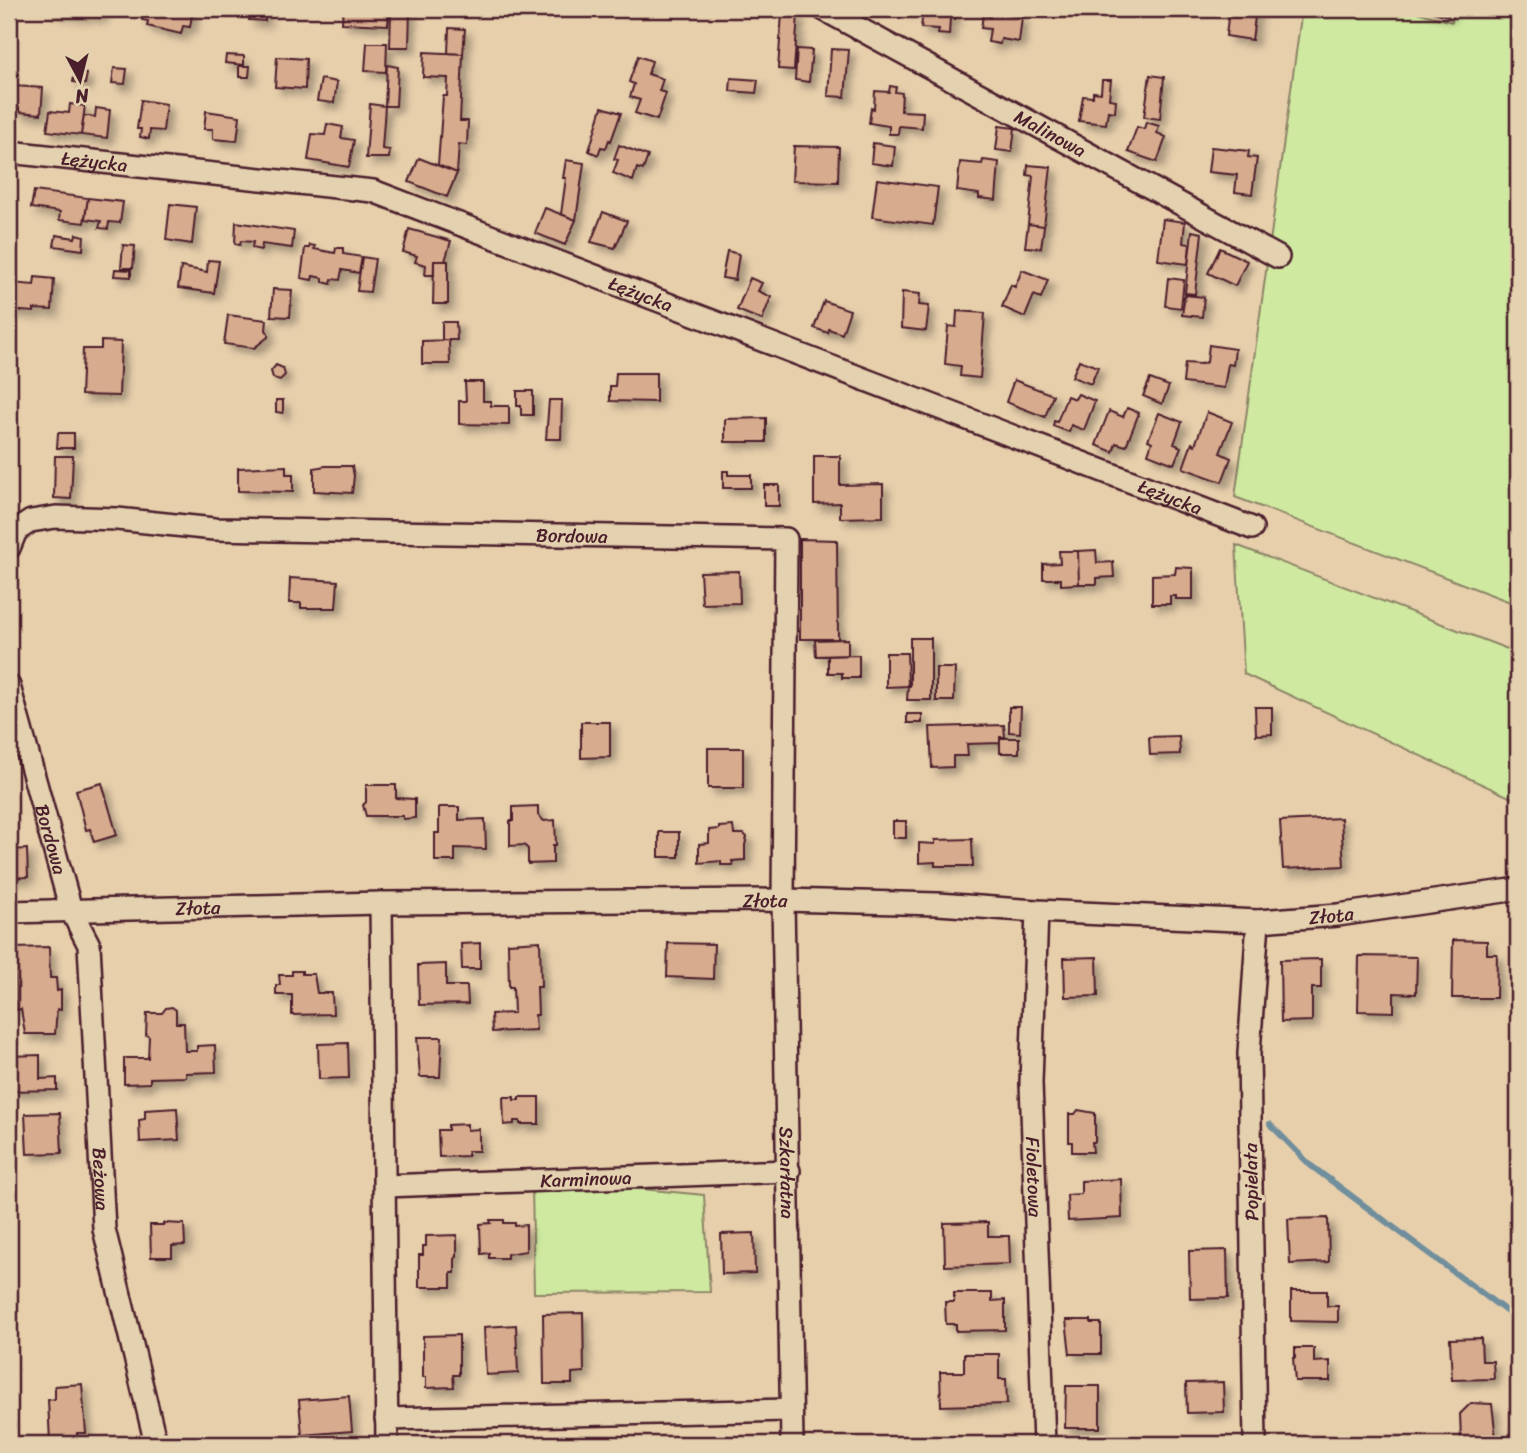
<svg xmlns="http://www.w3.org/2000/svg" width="1527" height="1453" viewBox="0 0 1527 1453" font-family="Sriracha,sans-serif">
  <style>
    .green { fill: #cfeaa0; stroke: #8c8466; stroke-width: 2 }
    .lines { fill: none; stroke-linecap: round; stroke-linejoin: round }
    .stream { stroke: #708e9c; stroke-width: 6 }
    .building { fill: #d7ab8e; stroke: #4a1f2b; stroke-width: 2; filter: url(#shadow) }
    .street-casing { stroke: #4a1f2b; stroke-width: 26 }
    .street { stroke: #e4d1af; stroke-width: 21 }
    .labels { text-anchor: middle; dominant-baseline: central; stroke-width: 7; stroke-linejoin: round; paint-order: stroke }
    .street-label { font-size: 19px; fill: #4a1f2b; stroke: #e4d1af }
  </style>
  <defs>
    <filter id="shadow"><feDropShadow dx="6" dy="6" stdDeviation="3.5" flood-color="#0004"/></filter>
  </defs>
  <rect width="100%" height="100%" fill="#e7cfac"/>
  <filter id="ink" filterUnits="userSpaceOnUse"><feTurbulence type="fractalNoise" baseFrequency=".0143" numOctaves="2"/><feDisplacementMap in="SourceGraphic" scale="14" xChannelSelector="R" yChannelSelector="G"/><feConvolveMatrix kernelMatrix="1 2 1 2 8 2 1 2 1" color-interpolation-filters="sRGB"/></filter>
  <g filter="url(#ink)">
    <path class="green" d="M1302,9H1406L1452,22L1454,9H1518V605L1235,497Z
      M1236,545L1518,653V801L1244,674Z
      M568,1182L704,1195L710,1292L534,1293L532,1184Z"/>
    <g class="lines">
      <path class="stream" d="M1270,1124L1310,1165L1518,1320"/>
    </g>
    <path class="building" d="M50,9H83L82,16L49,11Z
      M83,9H102L101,17L82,14Z
      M143,9H193L190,27L183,26L181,34L147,26L148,21L142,20Z
      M250,9H265V21L249,20Z
      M343,9H389L388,25L342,23Z
      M391,9H410L409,47H390Z
      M899,9H954L955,19L950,18L949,35L938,34L939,29L921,28L923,12Z
      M1229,9H1256L1252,40L1226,36Z
      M1422,9H1450L1448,16Z
      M991,12L1022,17L1019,42L1001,39L1000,44L988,42L990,29L981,28L983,15L990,17Z
      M782,13L798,14L794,70L778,69Z
      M449,28L465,29L463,54L448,53Z
      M367,43H387L386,72L365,71Z
      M797,49L812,50L809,82L795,80Z
      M831,49L849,50L845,97L828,96Z
      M424,52L463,54L460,121H468L467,145L459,144L457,173L438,165L443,96H447L448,78L423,77Z
      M226,55L244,56V65L225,63Z
      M638,56L652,61L648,74L663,79L659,91L666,93L657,120L635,113L640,100L630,97L634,84L629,82Z
      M277,57L306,59L305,89L275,87Z
      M387,65L398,67L396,106H385Z
      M239,66H250L249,77H239Z
      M114,68L127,69L125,84L112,83Z
      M75,72L87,74L85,84L73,82Z
      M1150,75L1164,77L1160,119L1144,117Z
      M731,78L758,80L756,93L730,91Z
      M321,79L337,82L334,103L317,101Z
      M1102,80H1111L1109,99L1116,100L1115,112L1108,111L1106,124L1079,121L1083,96L1093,97V92L1101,93Z
      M15,86L43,88L41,114L19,112V108L13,107Z
      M890,86L896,87L895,92L902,93L901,111L923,112L922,128L899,126L898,134H889V126L869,123L871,108L874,109L875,91L889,92Z
      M141,100L166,104L163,131L150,130L149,139L140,137L141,129H137Z
      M70,104L85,106L81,135L47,131L50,111L69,113Z
      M370,104L385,106L382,149L390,150L389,158H366Z
      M602,107L621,113L611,141L609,140L606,148L601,147L598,155L589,151Z
      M96,108L110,110L107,138L81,135L84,115L95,117Z
      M206,111L240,116L237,141L213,139V129H204Z
      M1146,122L1159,126L1157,133L1166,137L1157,162L1128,152L1137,127L1144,129Z
      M327,124L343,127L341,138L354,140L349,167L308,160L312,134L325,135Z
      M999,126L1015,128L1012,152L996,150Z
      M873,143L895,146L893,166L871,163Z
      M619,145L648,156L643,170L637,168L633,181L613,173L618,160L614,159Z
      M794,146L839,147L838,182L792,181Z
      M1211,147L1249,151L1248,157L1257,158L1252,194L1235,192L1237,175L1208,172Z
      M419,158L457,173L447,197L409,182Z
      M566,160L584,163L576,220L561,214L566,178H563Z
      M983,160L999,162L996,200L979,198V194L957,191L960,162L982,164Z
      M1028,165L1051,167L1044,226L1028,224L1033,176L1027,175Z
      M877,179L938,187L933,225L872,217Z
      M34,191L88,198L84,223L59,220L60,212L31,208Z
      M88,198L123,202L120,223L109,222L108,229L99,228L101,221L85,219Z
      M170,204L196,207L192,244L166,240Z
      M545,208L576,220L565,245L535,233Z
      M603,212L627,221L615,248L591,242Z
      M1163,219L1185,222L1183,243L1190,244L1188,264L1158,260Z
      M236,222L294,231L292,248L262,244L261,250L252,248L253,242L241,241L240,245L235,244Z
      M1028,224L1044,226L1041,248L1025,247Z
      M409,229L451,241L445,261H434V275H425L426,265L415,262L417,256L403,252Z
      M1192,231L1202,233L1195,294L1185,293Z
      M76,234L84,236L83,250L54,246L56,235L75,238Z
      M123,245L135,246L133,268H121Z
      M310,245L315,246L314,249L335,253L336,248H343V254L362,257L359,273L342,270L340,280L332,279L331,284L323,282V278L313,276L312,280L301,278L305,248H309Z
      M1220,248L1247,261L1235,286L1208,273Z
      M727,251L739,254L735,280L722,278Z
      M362,257L375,259L370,292L357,291Z
      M208,260L219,261L214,293L178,288L181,267L207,272Z
      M434,261H448V304H433Z
      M115,269L131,270V277L114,276Z
      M1022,270L1048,280L1041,298L1034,295L1025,317L1002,307L1011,285L1015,287Z
      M35,277L54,279L52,310L34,309V312L9,310L11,283L34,285Z
      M750,278L762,283L758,291L771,297L762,320L737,310Z
      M1168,278L1184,280L1181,308L1165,306Z
      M273,289L292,290L290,317L271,316Z
      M902,292L920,294L919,305L929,306L926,331L901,328Z
      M1185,295L1204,297L1202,317L1182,315Z
      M824,301L850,310L842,334L829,329L828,333L814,328Z
      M957,311L985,313L980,378L960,376L961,366L945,364L948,326L956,327Z
      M228,315L267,320L266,330L268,333V337L254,348L224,344Z
      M442,322H456L457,340H442Z
      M449,340L450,364H422V341Z
      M101,341L121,342L119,396L81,395L83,349H101Z
      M1209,345L1235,349L1233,365L1228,364L1224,388L1183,383L1185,363L1201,364L1207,362Z
      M1079,360L1098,367L1091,384L1072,377Z
      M276,365L283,368L285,375L280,380L273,378L271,371Z
      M616,373H656V402L610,401V386H615Z
      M1150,379L1169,386L1162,404L1143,396Z
      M1014,380L1053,395L1045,417L1006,402Z
      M465,382H483V401H491V406H509V425L459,424V401H466Z
      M517,391H533V415H521V406H517Z
      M1078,394L1095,401L1084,430L1071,425L1069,432L1053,426L1054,421L1057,422L1067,396L1075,399Z
      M276,400H283V413L276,412Z
      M549,400H562L561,439H546Z
      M1127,408L1139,413L1126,446L1116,443L1113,452L1096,445L1109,411L1123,417Z
      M1207,412L1232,422L1220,453L1231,458L1222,482L1183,468L1192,443L1195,445Z
      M1159,413L1182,422L1174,444L1181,447L1174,464L1148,454L1152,442L1148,440Z
      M766,418V442H725V419Z
      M58,433H74V448H57Z
      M55,456H73L71,499L54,498Z
      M814,456H840V485L883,484V517L840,518V503L814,504Z
      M286,466V474H293V492L238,491V468Z
      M325,466H352L354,476L352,493L314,491V468Z
      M723,471H728V475H751V488H723Z
      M764,485H779V506H764Z
      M800,539L837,540L838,639H800Z
      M1096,550L1097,563L1113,562L1114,577L1097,578V584H1079L1078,551Z
      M1059,551H1078L1079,584L1061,585V579H1043V564L1060,563Z
      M1176,567L1193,568V599H1176V596H1170V604H1152V575L1175,574Z
      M739,571L740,603L702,604L700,572Z
      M290,578L338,581L336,608H301V603H289Z
      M910,638H931V700H907L908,686H910Z
      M848,639V655L816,656L815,640Z
      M886,653H907L908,686L886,687Z
      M859,655V678H842V673H828V656Z
      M936,668H955L954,701H936Z
      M1009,707H1021L1020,733L1009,732Z
      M1255,707H1272V734L1256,735Z
      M907,714H922V723H907Z
      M581,722H610V757L581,758Z
      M1004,725L1005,737H1000V743L967,744L968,756H953V767L932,768L930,727Z
      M1179,736L1180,754L1150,755L1149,737Z
      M1000,738H1019V753H1000Z
      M708,748H743V788H708Z
      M102,783L117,835L94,842L90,829L86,830L76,790Z
      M366,785H396V798L415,799V818L403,819V816H366L363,805L366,802Z
      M538,806V815L544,821L555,820L556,845H553V863L528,864V849L524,845L510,846V821H513V807Z
      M439,807H459V820L485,819L486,849L455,848V861H435V833H439Z
      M1341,818L1344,866L1283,869L1280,821Z
      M893,821H906V838H893Z
      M733,826L734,834H744L747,837L745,845V860L732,861L733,865H721V861L699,863V844L709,843V830L719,829V827Z
      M659,832H679V857H659Z
      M972,839L973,866H935V862L919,863V843L935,844V840Z
      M27,849L28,877L9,878V850Z
      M1453,940L1487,941V954H1497L1496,998H1452Z
      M540,941L541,987H537L538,1015H535L536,1030L492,1032L491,1014L514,1013L513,987H509L508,943Z
      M480,943V969H462L461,944Z
      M668,943L714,944L713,979L667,977Z
      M49,947L50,978H56L57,991L61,990V1010L57,1009L55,1034H25L21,1009L16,1010L15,948Z
      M1359,956L1417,957L1416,994L1394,993V1012L1358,1011Z
      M1097,957L1098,996L1065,997L1064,958Z
      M1321,959V988H1312V1021L1281,1022L1280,960Z
      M446,964V986H467L468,1004L419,1005L418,965Z
      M292,971H302V974H314L317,993H332L333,1014L292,1015V995H276V985H280L279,975H292Z
      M172,1007L176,1010V1023H184L185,1051H197V1046L215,1045L216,1072L186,1073V1077L150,1078V1083L124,1084V1058H148L149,1037L146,1035L147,1013H162L166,1008Z
      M417,1037H442L440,1077H420Z
      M348,1043L349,1078L319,1079L318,1044Z
      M40,1055V1079L57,1078V1090L9,1091V1056Z
      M503,1097H514V1100H519V1097H539V1124H520V1121H514V1124L504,1125Z
      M177,1108L179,1140L140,1142L139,1120L145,1119V1110Z
      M1078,1110L1095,1113V1142H1092L1093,1152H1072V1142H1069V1114H1075Z
      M60,1113L62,1153L27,1154L25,1114Z
      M467,1124V1130L479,1129V1151H468V1156L439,1157L438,1130H448V1125Z
      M1121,1179L1122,1218L1068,1221L1067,1195L1081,1194V1181Z
      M1328,1218L1329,1262L1290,1264L1288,1219Z
      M490,1220H504V1223H515V1226L526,1225V1251L507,1254V1258H489V1253L481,1254L480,1224L491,1223Z
      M988,1222V1236H1009L1010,1264L945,1266L944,1223Z
      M163,1223L184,1224L185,1245L172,1246V1257H151L150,1225H163Z
      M754,1233L755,1273L722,1274L721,1234Z
      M457,1235V1257L455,1258V1273H451V1287H419V1255H423V1246H426V1236Z
      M1227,1250L1228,1298L1190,1299L1189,1251Z
      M1291,1291H1327V1306H1338V1322L1291,1321Z
      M954,1293H992V1301L1005,1300V1330L956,1331V1324H946L945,1302H954Z
      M583,1313L584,1372L572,1373V1384H544L543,1314Z
      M1066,1320H1091V1323H1101V1354H1070Z
      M516,1325L518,1373L486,1375L484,1327Z
      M459,1335V1375H453L454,1387L426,1388V1377H423V1336Z
      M1481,1338L1482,1361H1493L1494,1379L1452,1380L1450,1339Z
      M1295,1348H1314V1362L1330,1361V1381H1295L1293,1358H1295Z
      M964,1354H999V1379H1006L1007,1404L941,1406L940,1372H964Z
      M1223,1382L1224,1412L1187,1413L1186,1383Z
      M82,1384L86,1433H77V1441L50,1442L48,1400L55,1399V1386Z
      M1066,1386H1100V1428H1065Z
      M349,1396L352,1431L302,1435L299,1400Z
      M1471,1403L1492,1404L1496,1439H1461L1460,1414Z"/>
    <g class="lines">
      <g class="street-casing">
        <g id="street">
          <path id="s1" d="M823,9L1278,257"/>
          <path id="s2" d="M9,152L373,191L1252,528"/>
          <path id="s3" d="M9,548L16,531L31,521L56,517L117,519L214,529L786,539L783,900L792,1444"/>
          <path id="s4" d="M9,686L71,910L89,945L104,1229L156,1444"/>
          <path d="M381,903L387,1444"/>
          <path id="s5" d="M1037,911L1031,1083L1044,1444"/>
          <path id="s6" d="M9,912L381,903L783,900L938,904L1037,911L1258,921L1338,915L1518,889"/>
          <path id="s7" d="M385,1186L789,1171"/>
          <path d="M386,1419L791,1410"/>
          <path d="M1255,1444L1249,1053L1258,921"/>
        </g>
      </g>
      <use href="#street" class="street"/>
    </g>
  </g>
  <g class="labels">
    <g class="street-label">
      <text stroke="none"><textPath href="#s1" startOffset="259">Malinowa</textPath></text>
      <text stroke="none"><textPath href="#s2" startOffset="86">Łężycka</textPath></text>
      <text stroke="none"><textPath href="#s2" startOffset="653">Łężycka</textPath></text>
      <text stroke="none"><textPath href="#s2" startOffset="1220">Łężycka</textPath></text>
      <text stroke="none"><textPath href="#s3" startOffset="578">Bordowa</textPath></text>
      <text stroke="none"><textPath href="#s4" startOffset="159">Bordowa</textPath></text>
      <text stroke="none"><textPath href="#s6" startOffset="756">Złota</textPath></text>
      <text stroke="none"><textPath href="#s6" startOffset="189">Złota</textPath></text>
      <text stroke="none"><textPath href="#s6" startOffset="1323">Złota</textPath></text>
      <text stroke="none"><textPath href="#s3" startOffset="1426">Szkarłatna</textPath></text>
      <text stroke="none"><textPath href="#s4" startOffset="506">Beżowa</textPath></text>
      <text stroke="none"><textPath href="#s7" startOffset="201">Karminowa</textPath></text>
      <text stroke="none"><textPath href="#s5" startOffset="266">Fioletowa</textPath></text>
      <text transform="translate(1251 1182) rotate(-91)">Popielata</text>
    </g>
  </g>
  <rect width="1527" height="1453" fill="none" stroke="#e4d1af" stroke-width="35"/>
  <rect x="18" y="18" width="1492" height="1418" fill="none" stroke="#4a1f2b" stroke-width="2.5" filter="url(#ink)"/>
  <g transform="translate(80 80) rotate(173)" stroke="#e4d1af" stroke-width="5" paint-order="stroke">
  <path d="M0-5L12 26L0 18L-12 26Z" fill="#4a1f2b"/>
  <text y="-10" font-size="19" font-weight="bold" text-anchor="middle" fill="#4a1f2b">N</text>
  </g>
</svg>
